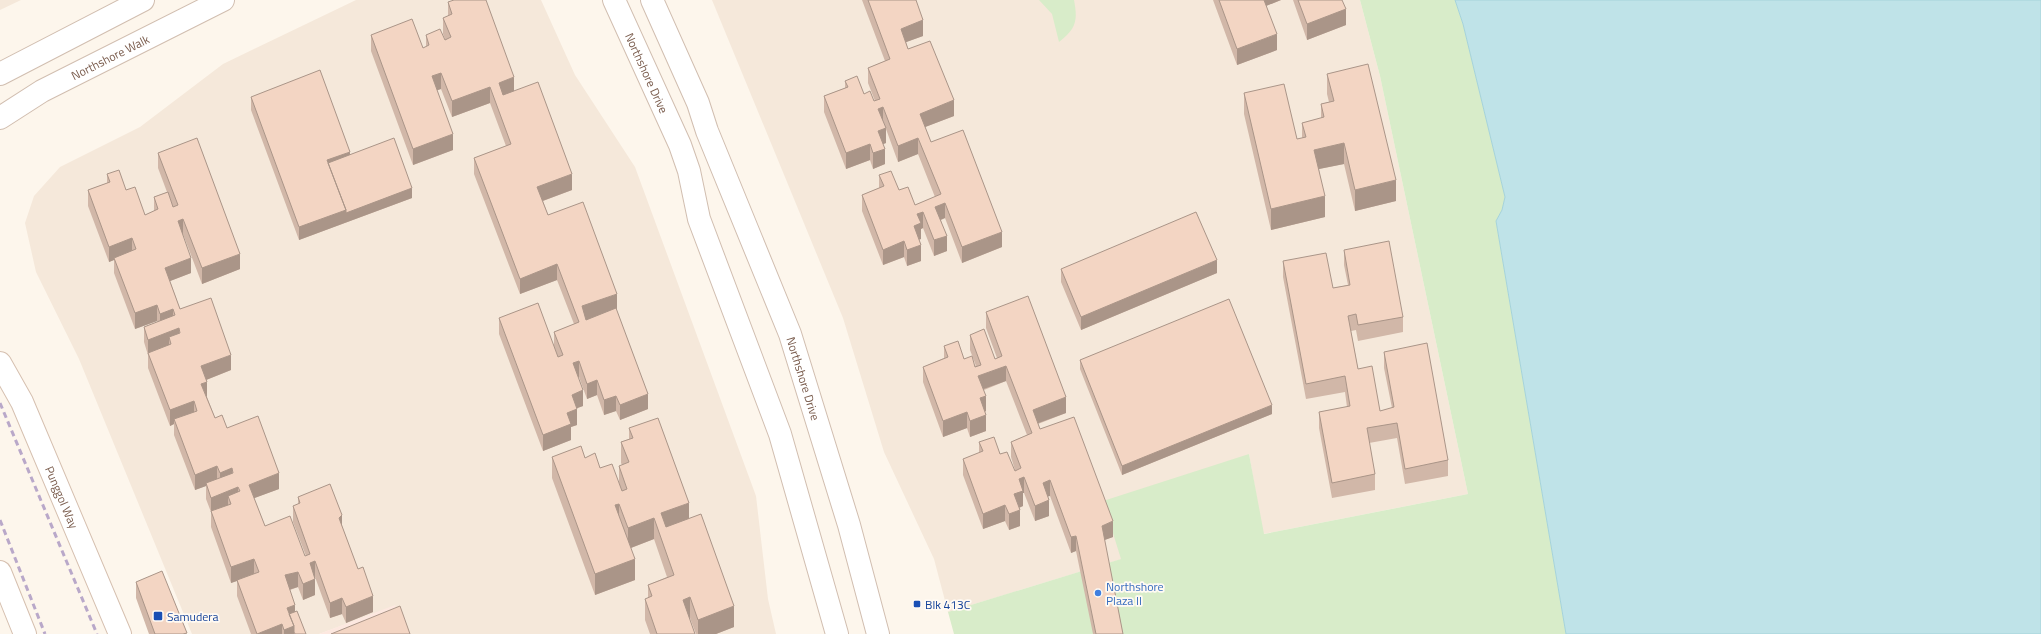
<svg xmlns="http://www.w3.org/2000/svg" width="2041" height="634" viewBox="0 0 2041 634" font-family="'Titillium Web',sans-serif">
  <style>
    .residential { fill: #f5e8da }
    .commercial { fill: #fde8e0 }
    .green { fill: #d8ecc9 }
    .water { fill: #bfe3e8; stroke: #a5d3da }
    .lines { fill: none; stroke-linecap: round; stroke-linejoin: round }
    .street-casing { stroke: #d1beb0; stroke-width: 24 }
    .secondary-casing { stroke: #d6c0b0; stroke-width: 24 }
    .street { stroke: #fff; stroke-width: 22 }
    .secondary { stroke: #fff; stroke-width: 22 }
    .rail { stroke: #b9a8c9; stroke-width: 3; stroke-dasharray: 6 4; stroke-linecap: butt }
    .wall { fill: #d1b7a8 }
    .shaded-wall { fill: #aa9588 }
    .building { fill: #f3d5c3; stroke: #aa9588 }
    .shop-dot { fill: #3f7fe0; stroke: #fffaf3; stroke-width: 1.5 }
    .transit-dot { fill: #1a4fb4; stroke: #fffaf3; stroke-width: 1.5 }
    .labels { text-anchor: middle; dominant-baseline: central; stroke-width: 3.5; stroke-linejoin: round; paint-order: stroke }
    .street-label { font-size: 12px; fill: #7a5c4d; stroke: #fffaf3 }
    .shop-label { font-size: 12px; fill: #366cbe; stroke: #fffaf3; text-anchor: start }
    .transit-label { font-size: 12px; fill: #164399; stroke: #fffaf3; text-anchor: start }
  </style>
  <rect width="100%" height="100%" fill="#fdf6ec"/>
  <path class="residential" d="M0,0H21L0,10Z
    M356,0H541L575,75L635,167L756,496L768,599L776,634H405L395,606L319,634H192L79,359L36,272L25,223L34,196L60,167L140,127L223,64Z
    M712,0H1360L1380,76L1468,494L1263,534L1249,454L1122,559L948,612L934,559L884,452L843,318Z"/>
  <path class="commercial" d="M395,605L405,634H319Z"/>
  <path class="green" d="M1039,0H1074C1078,21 1076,29 1059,42L1052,14Z
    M1360,0H1455L1463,24L1505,197L1502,210L1496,221L1566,634H954L948,612L1121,559L1103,501L1249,454L1264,534L1468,494L1380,76Z"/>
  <path class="water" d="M1455,0H2041V634H1566L1496,221L1502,210L1505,197L1463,24Z"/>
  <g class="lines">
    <g class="street-casing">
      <g id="street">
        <path id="s1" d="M614,0L680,145L689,171L699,219L780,434L837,634"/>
        <path id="s2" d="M652,0L698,103L707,131L790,334L849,525L878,634"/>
        <path d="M0,74L143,0"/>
        <path id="s3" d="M0,118L42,91L223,0"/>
      </g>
    </g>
    <g class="secondary-casing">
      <g id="secondary">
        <path id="s4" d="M0,363L22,402L120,634"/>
        <path d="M0,572L25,634"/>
      </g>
    </g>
    <use href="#street" class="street"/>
    <use href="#secondary" class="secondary"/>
    <path class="rail" d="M0,403L97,634
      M0,520L45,634"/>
  </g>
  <path class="wall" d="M862,0H916L923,36L906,42L908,49L954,116L925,127L931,142L1002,247L962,263L945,218L941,220L947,251L934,256L923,228L921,229V239H919L921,261L907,266L904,257L883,265L862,211V195L879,188V175L899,190L915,205L935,197L918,154L898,162L886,129V143L883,144L885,164L873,169L870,160L846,169L824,112V96L845,88V81L875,101L868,83V68L885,61Z
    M1213,0H1281L1266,6L1277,50L1237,65Z
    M1293,0H1342L1346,25L1307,40Z
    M448,2L514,91L572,190L543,201L548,215L617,309L616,310L648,409L620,420L616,411L604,415L597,395L587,399L579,377H578L583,406L577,408V425L571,427V440L543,451L499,334V318L554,345V332L574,324L557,280L520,294L474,174V158L506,146L490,103L452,117L441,89L437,90L453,150L413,165L371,51V35L423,48L426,47V35L445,39L443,34V18L448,16Z
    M1327,74L1396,201L1355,211L1344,164L1319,169L1325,217L1271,230L1244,114V93L1297,139L1302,138V123L1321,118V104L1329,102L1327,94Z
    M251,97L350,155L412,198L299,240L251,110Z
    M158,153L240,269L202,284L183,234L191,273L170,281L180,309L231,370L206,380L207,397L215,418L227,428L279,489L254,498L265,526L305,556H306L293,522V506L298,504V497L342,526L373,612L346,623L342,614L330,618L315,577V595L303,600L298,587L290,590L295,612L306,634H251L237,596V581L231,583L211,527V512L206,499V486L195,490L174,435V424L170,426L148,368V355L144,342V327L157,322V321L135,329L114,273V260L109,262L88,206V190L107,183V174L126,190L145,215L154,211V197L167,192L158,168Z
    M1344,250L1403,317V332L1358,341L1356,330L1351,331L1358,369L1380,411L1392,408L1384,368V352L1448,460V476L1405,484L1397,438L1369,443L1375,474V490L1332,498L1319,428V412L1347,407L1345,392L1306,399L1283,277V261L1333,288L1348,285L1344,265Z
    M1061,269L1217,273L1081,330L1061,282Z
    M986,312L1066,413L1038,424L1040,429L1113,537L1104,540L1123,634H1093L1076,551L1071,553L1050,496H1048L1049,516L1035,521L1024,493H1023V506L1019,508L1020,526L1009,530L1005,521L983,529L963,475V459L979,453V442L1000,454L1015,471V470L1011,457V442L1027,435L1006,381L984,390L986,411L985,412L986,431L970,437L967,428L943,437L923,382V367L944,358V346L976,366L970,350V335L995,359L997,358L986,328Z
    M1080,360L1272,414L1122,475L1080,369Z
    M629,428L689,519L734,627L716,634H696L690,618H689L695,634H650L645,620V599L648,598V585L667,577L654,539L631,548L635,580L595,595L552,478V457L585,458L600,468L619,483V466L622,465L621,463V442L629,439Z
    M136,582L187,634H149L136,598Z"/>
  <path class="shaded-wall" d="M1261,0H1281L1261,8Z
    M1346,9V25L1307,40V24Z
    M923,20V36L901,44V29Z
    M1277,34V50L1237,65V49Z
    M441,73V89L432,92V76Z
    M514,77V93L499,99V83Z
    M490,87V103L452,117V101Z
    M954,100V116L920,129V114Z
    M883,107V123L878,109Z
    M886,128V143L878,146V131Z
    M453,134V150L413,165V149Z
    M918,138V154L898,162V146Z
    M1344,143V164L1314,170V150Z
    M870,144V160L846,169V153Z
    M885,149V164L873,169V153Z
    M350,152V165L330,172L327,160Z
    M572,174V190L537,203V187Z
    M1396,180V201L1355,211V190Z
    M412,188V198L299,240V227L346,210Z
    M1325,196V217L1271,230V209Z
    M945,203V218L935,222V207Z
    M923,212V228L921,229V239L914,242V226L917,214Z
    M183,219V234L178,236V221Z
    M1002,232V247L962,263V247Z
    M947,236V251L934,256V240Z
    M132,238V254L114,258V260L109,262V247Z
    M904,241V257L883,265V250Z
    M921,245V261L907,266V250Z
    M240,254V269L202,284V268Z
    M191,258V273L165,283V268Z
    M1217,260V273L1081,330V317Z
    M557,264V280L520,294V279Z
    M617,294V309L582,322V306Z
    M157,305V321L135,329V313Z
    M173,309V325L160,330V314Z
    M179,328V343L169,337V347L148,353V340Z
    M231,355V370L201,382V366Z
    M579,361V377L573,379V363Z
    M1006,366V381L978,391V376Z
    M597,380V395L587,399V384Z
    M207,382V398L201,384Z
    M583,390V406L572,410V395Z
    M648,394V409L620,420V405Z
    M616,396V411L604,415V400Z
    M986,396V411L980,413V398Z
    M1066,397V413L1033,425V410Z
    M194,401V416L174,419V424L170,426V410Z
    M1272,405V414L1122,475V466Z
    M577,409V425L571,427V440L543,451V435L567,413Z
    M967,412V428L943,437V421Z
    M986,415V431L970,437V421Z
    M217,466V481L206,483V486L195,490V475Z
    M232,468V484L220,488V473Z
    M279,473V489L249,500V485Z
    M1024,477V493H1023V506L1014,510V494L1019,479Z
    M1050,480V496L1043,498V483Z
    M238,487V503L231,504L228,496V507L211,513V498Z
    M1049,500V516L1035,521V506Z
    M689,503V524L661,534V513Z
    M619,504V525L615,505Z
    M1005,505V521L983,529V514Z
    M1020,510V526L1009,530V514Z
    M342,515V531L339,518Z
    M654,518V539L628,549V528Z
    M1113,521V537L1102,541V526Z
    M1076,536V551L1071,553V537Z
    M254,559V575L231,583V567Z
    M635,559V580L595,595V574Z
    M315,561V577L310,579V563Z
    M298,572V587L285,591V575Z
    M315,579V595L303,600V584Z
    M373,596V612L346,623V607Z
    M690,597V618L683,621V600Z
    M342,598V614L330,618V603Z
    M295,605V621L291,623L287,608Z
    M734,606V627L716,634H698V620Z
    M282,624V634H257Z
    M294,626V634H284V630Z"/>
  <path class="building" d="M454,0H486L514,77L499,83L503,95L538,82L572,174L537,187L548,215L583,202L617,294L582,306L586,320L616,308L648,394L620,405L616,396L604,400L597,380L587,384L579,361L573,363L583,390L572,395L577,409L567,413L571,424L543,435L499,318L538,303L558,357L563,355L554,332L579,322L557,264L520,279L474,158L511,144L490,87L452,101L441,73L432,76L453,134L413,149L371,35L412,19L423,48L429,45L426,35L440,29L445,40L451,37L443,18L452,14L448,2Z
    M868,0H916L923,20L901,29L908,49L930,41L954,100L920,114L931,142L963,130L1002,232L962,247L945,203L935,207L947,236L934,240L923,212L917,214L921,223L914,226L921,245L907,250L904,241L883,250L862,195L884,186L879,175L891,171L899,190L908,187L915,205L941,194L918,138L898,146L883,107L878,109L886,128L878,131L885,149L873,153L870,144L846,153L824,96L848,87L845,81L857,76L864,94L870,91L874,101L880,99L868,68L890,59Z
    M1219,0H1264L1277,34L1237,49Z
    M1298,0H1342L1346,9L1307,24Z
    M1368,64L1396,180L1355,190L1344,143L1314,150L1325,196L1271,209L1244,93L1284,84L1297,139L1306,137L1302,123L1324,117L1321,104L1334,101L1327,74Z
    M320,70L350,152L327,160L346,210L299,227L251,97Z
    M197,138L240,254L202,268L183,219L178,221L191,258L165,268L180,309L211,298L231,355L201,366L207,382L201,384L215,418L222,415L227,428L258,416L279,473L249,485L265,526L290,516L305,556L310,554L293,506L300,503L298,497L330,484L342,515L339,518L358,569L363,567L373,596L346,607L342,598L330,603L315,561L310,563L315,579L303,584L298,572L285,575L295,605L287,608L294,626L284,630L282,624L257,634L237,580L259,572L254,559L231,567L211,511L231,504L228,496L240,491L238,487L211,498L206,483L233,473L232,468L220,473L217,466L195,475L174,419L197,411L194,401L170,410L148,353L171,344L169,337L180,333L179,328L148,340L144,327L175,315L173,309L160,314L157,305L135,313L114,258L136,249L132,238L109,247L88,190L110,182L107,174L119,170L126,190L135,187L145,215L158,209L154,197L168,192L173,207L178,205L158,153Z
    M394,138L412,188L346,213V210L328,163Z
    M1196,212L1217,260L1081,317L1061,269Z
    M1389,241L1403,317L1358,325L1356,314L1348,316L1358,369L1372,366L1380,411L1394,407L1384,352L1427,343L1448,460L1405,469L1397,423L1367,428L1375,474L1332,483L1319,412L1350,406L1345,376L1306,384L1283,261L1326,253L1333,288L1350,285L1344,250Z
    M1028,296L1066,397L1033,410L1040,429L1074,417L1113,521L1102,526L1123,634H1096L1076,536L1071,537L1050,480L1043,483L1049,500L1035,506L1024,477L1019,479L1023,491L1014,494L1020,510L1009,514L1005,505L983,514L963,459L983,451L979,442L994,437L1000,454L1007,452L1015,471L1021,468L1011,442L1032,433L1006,366L978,376L986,396L980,398L986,415L970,421L967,412L943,421L923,367L948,357L944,346L958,341L964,359L972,356L975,367L981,365L970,335L984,329L995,359L1002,356L986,312Z
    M1229,299L1272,405L1122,466L1080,360Z
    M658,418L689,503L661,513L666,527L701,514L734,606L698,620L690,597L683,600L695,634H657L645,599L652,596L648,585L674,575L654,518L628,528L619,504L615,505L635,559L595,574L552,457L581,446L585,458L595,453L600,468L612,464L622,491L627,489L619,466L629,462L621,442L633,438L629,428Z
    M162,571L187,633L183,634H155L136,582Z
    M400,606L410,634H331Z
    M297,611L306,634H295L294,632V626L289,614Z"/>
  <circle class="shop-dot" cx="1098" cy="593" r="4"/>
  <g class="transit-dot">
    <rect x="913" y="600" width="8" height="8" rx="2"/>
    <rect x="153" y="611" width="10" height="10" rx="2"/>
  </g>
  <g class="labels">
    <g class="street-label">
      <text stroke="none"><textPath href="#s3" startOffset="126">Northshore Walk</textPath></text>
      <text stroke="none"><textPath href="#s1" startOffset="80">Northshore Drive</textPath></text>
      <text stroke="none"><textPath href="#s2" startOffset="408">Northshore Drive</textPath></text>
      <text stroke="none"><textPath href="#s4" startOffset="148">Punggol Way</textPath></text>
    </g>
    <g class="shop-label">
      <text x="1106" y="586">Northshore<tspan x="1106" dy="14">Plaza II</tspan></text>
    </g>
    <g class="transit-label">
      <text x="925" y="604">Blk 413C</text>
      <text x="167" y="616">Samudera</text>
    </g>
  </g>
</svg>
